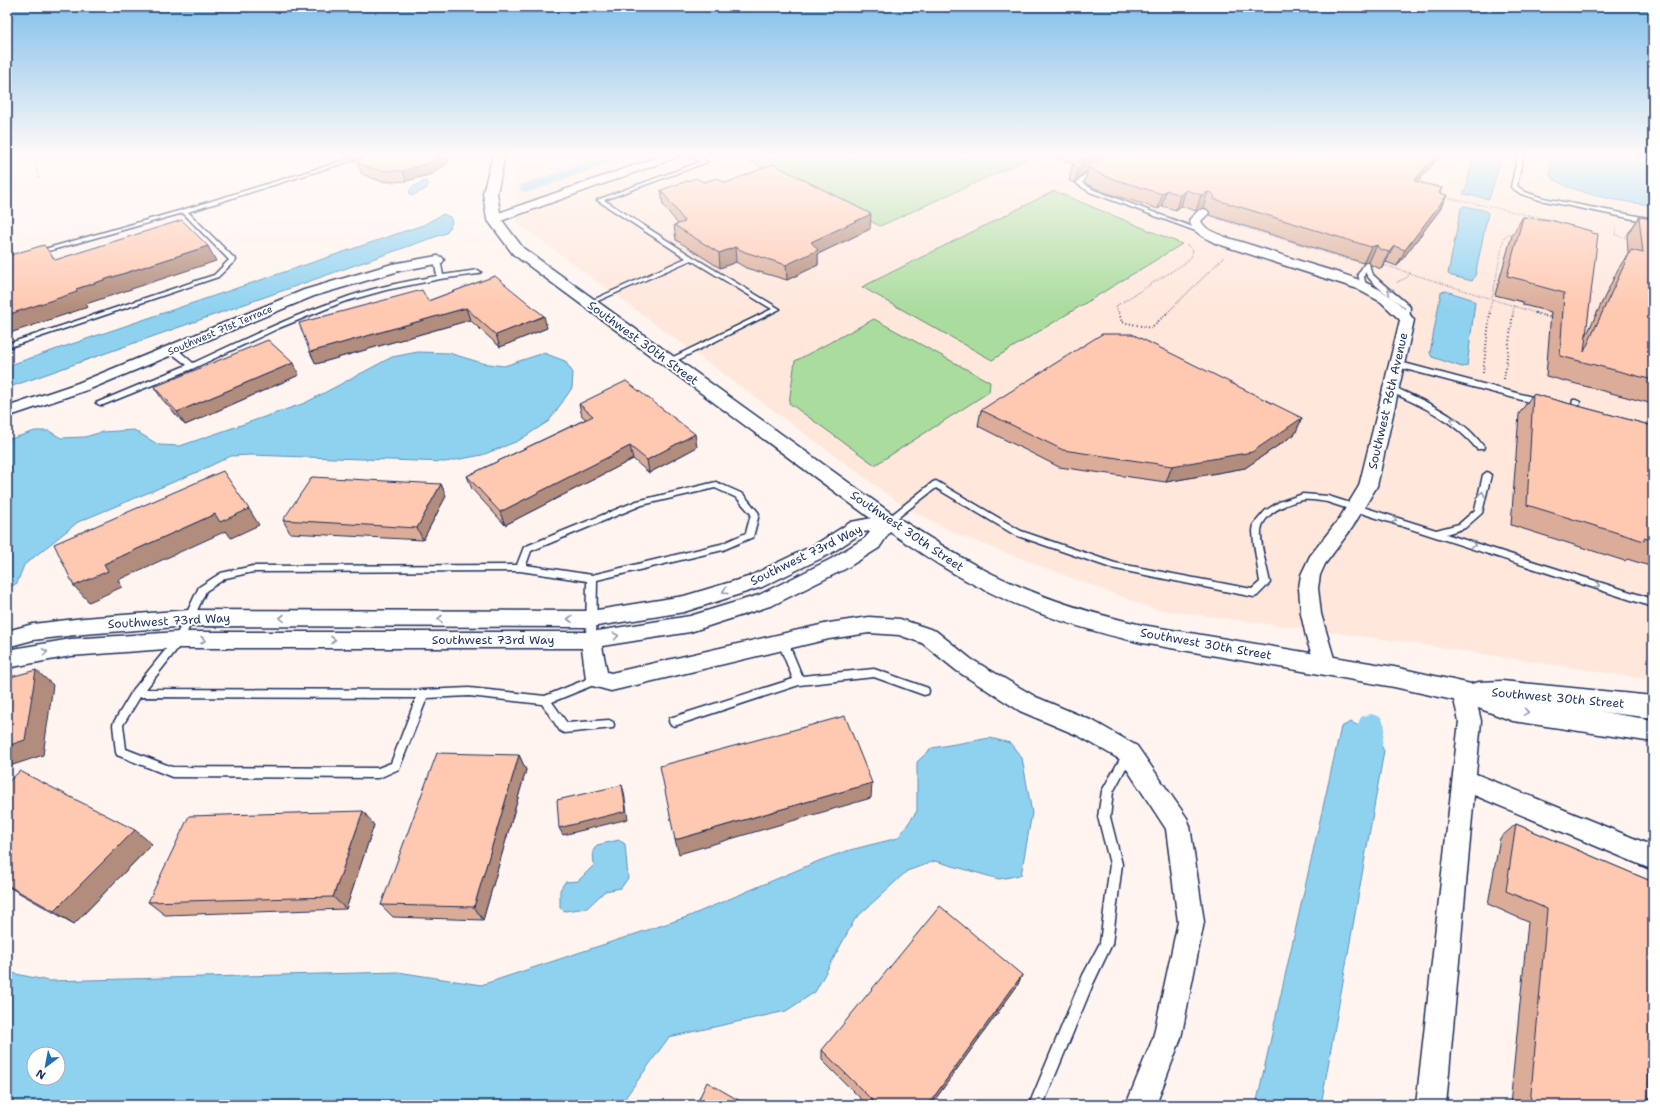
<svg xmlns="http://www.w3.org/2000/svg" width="1660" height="1112" viewBox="0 0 1660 1112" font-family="'Shantell Sans',sans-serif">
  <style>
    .built { fill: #ffe7dc }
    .green { fill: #aadc9d; stroke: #62867e }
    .water { fill: #8ed2f0; stroke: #6091b6; fill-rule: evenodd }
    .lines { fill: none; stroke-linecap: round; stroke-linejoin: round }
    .canal { fill: #8ed2f0; fill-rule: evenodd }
    .lane-casing { stroke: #1b2f5e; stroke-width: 3 }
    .street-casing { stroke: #1b2f5e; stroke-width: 3 }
    .secondary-casing { stroke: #1b2f5e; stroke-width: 3 }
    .path-far1 { stroke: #1b2f5e; stroke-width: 1.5; stroke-dasharray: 0.5 2; stroke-linecap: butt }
    .path { stroke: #1b2f5e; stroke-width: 2; stroke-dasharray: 1 2.5; stroke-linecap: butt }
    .lane { fill: #fff; fill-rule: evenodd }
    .street { fill: #fff; fill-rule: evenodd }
    .secondary { fill: #fff; fill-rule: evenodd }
    .wall { fill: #dbac98; stroke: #1b2f5e }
    .shaded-wall { fill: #b28c7c; stroke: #1b2f5e }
    .building { fill: #ffc8b1; stroke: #1b2f5e }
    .oneway { stroke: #8d97ae }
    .labels { text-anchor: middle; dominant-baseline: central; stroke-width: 4; stroke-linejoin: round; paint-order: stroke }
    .far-street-label { font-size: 10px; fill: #1b2f5e; stroke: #fff }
    .street-label { font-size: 12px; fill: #1b2f5e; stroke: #fff }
  </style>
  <rect width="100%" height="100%" fill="#fff4ef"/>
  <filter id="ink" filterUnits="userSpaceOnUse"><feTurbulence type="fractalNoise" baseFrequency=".025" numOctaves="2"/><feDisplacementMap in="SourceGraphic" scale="8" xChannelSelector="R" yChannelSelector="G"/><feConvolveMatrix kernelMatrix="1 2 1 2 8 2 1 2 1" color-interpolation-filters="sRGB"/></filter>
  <g filter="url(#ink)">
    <path class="built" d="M515,155H1653V680L1405,642L1154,609L959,535L905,507L516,222Z"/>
    <path class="green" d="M737,155H1037L880,226Z
      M1054,191L1182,244L992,360L862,287Z
      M874,319L990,382L989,392L875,465L789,403L795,361Z"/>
    <path class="water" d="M1473,155L1502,156L1489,199L1463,194L1467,185Z
      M1551,155H1625L1653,167V205C1627,203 1567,193 1550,176Z
      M426,181L428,185L426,189L411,196L409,192L412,187Z
      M1464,206L1484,210L1488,213L1475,276L1472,281L1452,276L1448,274L1461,208Z
      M443,214L450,217L452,223L446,233L7,388V366L423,225Z
      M1446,291L1471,299L1475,302L1467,366L1462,367L1432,357L1430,353L1441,292Z
      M418,352L449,353L482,363L504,366L544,353L565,361L573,373L572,388L549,421L518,441L482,455L445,462L251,455L231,456L195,473L78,522L24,565L17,583L7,589V440L35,431H49L61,438L85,437L102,432L134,430L159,445L180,446L305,403L392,357Z
      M1351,722L1376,735L1384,751L1321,1105H1256L1341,727Z
      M990,738L1010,743L1022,758L1032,813L1021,875L999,879L935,861L907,871L855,919L815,992L786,1011L669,1037L620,1105H7V972L49,981L398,972L481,985L687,917L821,860L850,850L898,838L917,811V762L932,748ZM34,1054H58V1078H34Z
      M619,840L625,844L628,878L621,888L605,891L587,908L565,911L560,908V890L565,882L578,881L594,865L593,851L597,845Z"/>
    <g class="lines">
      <path class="canal" d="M608,155H627L625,158L532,191L527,192L522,191L520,188L522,185Z
        M1371,714L1381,717L1385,726L1379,763L1374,772L1364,776L1354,772L1349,763L1357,726L1361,717Z"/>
      <g class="lane-casing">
        <path id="lane" d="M362,155H369L188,212L236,260L218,277L7,348V344L214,275L229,260L183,213L38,254H34V252L182,210Z
          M688,155H693L707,162L604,200L693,257L780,309L670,364L666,362L667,360L772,309L691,260L591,304L589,305L586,303L686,258L597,200L700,162Z
          M1518,155H1523L1517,186L1525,192L1543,198L1653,219V223L1540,200L1521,194L1511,187Z
          M1095,169L1100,170L1088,177L1082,183L1094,190L1206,232L1201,233L1090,192L1077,184V182L1084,175Z
          M437,258L440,260L443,275L478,270L481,272L478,274L440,279L386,290L343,302L279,328L192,369L103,405H100L96,403L187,365L170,352V348H176L193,363C241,341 289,317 339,300C370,288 404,282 437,276L434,260Z
          M1365,263H1369C1370,266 1370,269 1371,272C1373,277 1404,300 1410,307L1409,321H1405L1404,320L1405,308C1393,297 1372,286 1365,272L1364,277L1366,286L1361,287L1358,274Z
          M1394,362H1400L1543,400L1544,402L1540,404H1537L1394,366Z
          M1388,387H1394C1426,402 1463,417 1484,447L1483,449H1477C1453,420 1422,406 1388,391Z
          M1573,400H1576L1580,402L1578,410H1561V406H1572Z
          M1487,472L1491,475L1482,513L1465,528L1446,534L1653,599V607L1327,502C1319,501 1311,499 1303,500C1288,502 1262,514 1261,531C1260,548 1267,566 1270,583L1257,596L1254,597L1111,568L1015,535L936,488L891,523H885L884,521L933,482L936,481L1021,531L1115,563L1252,589L1260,582L1254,544L1253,531L1254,524L1265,511L1279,502L1303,494L1328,496L1436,530L1459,524L1475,510L1483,475Z
          M716,482L743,494L758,512L759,514L753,537L723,550L597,580L596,640L594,643L591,644L588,643L586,640L587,581L520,571L253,572L226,578L206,591L182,643L146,689L423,690L469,688L545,696L597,675L601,676L602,679L601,682L552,702L567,723L609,720L613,722L614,725L613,728L564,733L560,731L542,704L469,696L427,698L399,769L379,778L172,777L117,755L116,752L113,725L114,722L133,690L175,638L199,587L221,573L253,566L517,565L524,547L637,501ZM715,488L737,498L751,514L746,533L721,544L592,575L526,565L531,551L642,505ZM140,697L416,698L391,763L378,768L172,767L126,749L123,725Z
          M783,638L786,639L788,642L802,676L874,669L928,688L929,691L928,694L924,695L874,677L799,685L674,726L670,724L669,721L670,718L793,679L778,642L780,639Z
          M1129,748L1133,750L1134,753L1113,792L1110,817L1122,864L1112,944L1093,984L1043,1105H1029L1083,975L1100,943L1110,864L1098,817L1102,791L1125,750Z"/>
      </g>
      <g class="street-casing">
        <path id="street" d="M664,155H679L677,157L498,222H490L488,219L490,216Z
          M1646,155H1653V159L1647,157Z
          M1203,209L1207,210L1209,213L1201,221C1205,230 1216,233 1225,237C1252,245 1279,254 1306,263C1345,275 1389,284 1414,320L1377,486L1352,528L1325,564L1320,575L1318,588L1321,614L1336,665L1332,671L1325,674L1318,671L1307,641L1301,614L1299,588L1301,575L1310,556L1339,519L1359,486L1400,320L1381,302L1355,288L1215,243C1204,237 1193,233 1189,220L1199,210Z
          M437,256L442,257L444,260L442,263L399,271L314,296L90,389L7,417V407L78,383L304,290L392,264Z
          M888,515L894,516L897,521L879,548L845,569L773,605L690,632L602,646L607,672L611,673L829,623L869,617L900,619L936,631L971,659L1036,697L1095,722L1137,746L1187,818L1190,826L1204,922L1181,1038L1156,1105H1126L1153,1038L1178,922L1166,829L1121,760L1079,736L1020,711L957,671L922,643L899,635L869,633L829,639L611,691L589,685L586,679L582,648H179L71,656L7,668V650L71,639L179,632H591L690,616L759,595L831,559L865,538L871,531L863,532L830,554L762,587L684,612L591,627L189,626L84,634L33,640L7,647V631L33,624L84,618L189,610L591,611L684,596L748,577L816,544L851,522Z
          M1463,683L1471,686L1474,692L1481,721L1476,774L1653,846V870L1474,795L1446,1105H1416L1459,721L1452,692L1455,686Z"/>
      </g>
      <g class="secondary-casing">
        <path id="secondary" d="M493,155H505L497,193L501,219L523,248L895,516C931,538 965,562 1003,579C1048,600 1094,614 1142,625L1394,667L1471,684L1479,682L1502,681L1653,696V718L1602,712L1653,720V742L1513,721L1462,702L1394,687L1142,643C1089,631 1036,615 987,591C949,573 915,549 881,526L513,254L487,219L483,193Z"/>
      </g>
      <path class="path-far1" d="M32,155L34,157L39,178
        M1444,197L1556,221L1555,225
        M1218,219L1349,260
        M1616,227L1615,235L1627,238
        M1384,265L1539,314
        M1397,282L1406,278L1410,274
        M1119,314L1116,306L1185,263L1191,257L1193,251L1186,244
        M1166,314L1224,257
        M1489,314L1504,237L1508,234H1516
        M1513,314L1514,306"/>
      <path class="path" d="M1119,313L1122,322L1151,328L1167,313
        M1535,313L1552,318
        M1483,373L1490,313
        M1504,379L1513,313"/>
      <use href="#lane" class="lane"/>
      <use href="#street" class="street"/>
      <use href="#secondary" class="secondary"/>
    </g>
    <path class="wall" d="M1049,155H1440L1438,158L1418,182L1442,188L1440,193L1439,211L1397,266L1386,262L1381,269L1371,265L1369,262L1363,263L1209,215L1210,212L1207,209L1203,208L1196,211L1181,206L1176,210L1162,206L1158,209L1104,192L1084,183L1087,172L1083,174L1075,183L1069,181L1072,166L1074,165Z
      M449,162L432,174L406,181L392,182L380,181L362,174L357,163Z
      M704,182L726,183L870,229L818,254V265L787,280L746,268L736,262L720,268L676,240L674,225L678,224L663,205L661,190Z
      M1523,217L1591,233L1585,338L1618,269L1628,254L1627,235L1639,217L1653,219V404L1546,376L1551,312L1523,305V302L1495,295L1512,235Z
      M495,276L547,328L500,347L470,320L316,364L310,352L428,301Z
      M299,375L185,425L162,399L154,387Z
      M1533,394L1653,426V567L1627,559L1625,561L1511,525L1519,414Z
      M579,404L697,447L649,473L633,459L505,525L472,489L467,476L586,419L582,416Z
      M981,410L1302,418L1295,434L1245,468L1166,482L1059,467L978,426Z
      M441,484L446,496L423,540L290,533L283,520Z
      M519,755L526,770L483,920L393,917L381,905Z
      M7,783L152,844L74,924L7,886Z
      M1516,824L1653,882V978L1650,977L1648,1105H1510L1528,922L1488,904L1500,838Z
      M374,825L346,909L165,915L148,902Z
      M1022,975L1017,986L931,1105H867L822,1060V1050Z"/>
    <path class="shaded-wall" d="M441,155H446L449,162L432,174L406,181L403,171Z
      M1095,155H1122L1088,168L1087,172L1083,174L1075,183L1078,168L1086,159Z
      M1436,155H1440L1438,158L1406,196L1414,181Z
      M1166,190L1162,206L1158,209L1162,194Z
      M1186,190L1181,206L1176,210L1180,195Z
      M1208,192L1203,208L1196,211L1201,195Z
      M1447,195L1439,211L1397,266L1405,250Z
      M871,214L870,229L818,254V265L787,280L786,265L811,242Z
      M1377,245L1369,262L1363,263L1371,247Z
      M208,246L216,261L86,304L88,307L7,334V315L76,289Z
      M1394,246L1386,262L1381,269L1389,252Z
      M735,247L736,262L720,268L719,253Z
      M466,308L470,320L316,364L310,352Z
      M544,316L547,328L500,347L496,335Z
      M293,363L299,375L185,425L177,412Z
      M1302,418L1295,434L1245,468L1166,482L1172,466Z
      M695,434L697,447L649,473L647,460Z
      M630,446L633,459L505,525L500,512Z
      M441,484L446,496L423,540L417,528Z
      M249,509L259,525L231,538L226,531L118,580L122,587L89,602L74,586L104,564L215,514Z
      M36,670L53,685L43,755L7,767V746Z
      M519,755L526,770L483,920L474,907Z
      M872,783L871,798L679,854L675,840Z
      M622,785L624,792L628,819L563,835L559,828Z
      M363,811L374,825L346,909L333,897Z
      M135,830L152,844L74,924L54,911Z
      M1022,975L1017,986L931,1105H928Z"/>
    <path class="building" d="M367,155H441L428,163L403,171H388L376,170L357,163Z
      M1090,155H1095L1086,159L1078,168L1072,166L1092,155Z
      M1109,155H1436L1414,181L1442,188L1439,193L1447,195L1405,250L1394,246L1389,252L1379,249L1377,245L1371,247L1214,199L1215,197L1212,193L1208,192L1201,195L1186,190L1180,195L1166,190L1162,194L1107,177L1088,168L1092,163Z
      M773,164L871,214L811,242L818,250L786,265L745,252L735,247L719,253L674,225L685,222L661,190L696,178L704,182L717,178L726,183Z
      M1523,217L1550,220L1591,231V233L1598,234L1584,352L1631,250L1643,253L1639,217L1653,219V380L1560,356L1564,293L1535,285V283L1507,276Z
      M182,220L208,246L76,289L77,292L7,315V269H8L7,267V256L44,245L55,260Z
      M495,276L544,316L496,335L466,308L310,352L299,323L422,290L428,301Z
      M1102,334H1132L1302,418L1252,452L1172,466L1063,450L981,410Z
      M268,340L293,363L177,412L154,387Z
      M626,381L695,434L647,460L630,446L500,512L467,476L593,416L579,404Z
      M1533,394L1653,426V541L1644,538V541L1527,505Z
      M223,471L249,509L220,522L215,514L104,564L108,571L74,586L54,544Z
      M312,477L441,484L417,528L283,520Z
      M36,670L25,740L7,746V678Z
      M845,716L872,783L675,840L660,766Z
      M437,753L519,755L474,907L381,905Z
      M20,771L135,830L54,911L7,885V783Z
      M622,785L626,811L559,828L557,800Z
      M363,811L333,897L148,902L189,816Z
      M1516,824L1653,882V956L1651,955L1648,1105H1530L1547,909L1506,891Z
      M940,906L1022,975L928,1105H877L822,1050Z
      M707,1082L747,1105H696Z"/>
    <defs><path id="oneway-chevron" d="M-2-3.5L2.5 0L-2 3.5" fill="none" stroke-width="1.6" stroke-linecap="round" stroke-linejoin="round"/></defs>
    <g class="oneway">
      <use href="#oneway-chevron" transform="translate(1390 291) rotate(-143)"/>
      <use href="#oneway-chevron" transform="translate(1453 420) rotate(-144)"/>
      <use href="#oneway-chevron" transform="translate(1482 494) rotate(-77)"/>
      <use href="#oneway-chevron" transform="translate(1394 520) rotate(18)"/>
      <use href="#oneway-chevron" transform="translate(1473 545) rotate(18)"/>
      <use href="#oneway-chevron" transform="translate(1597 585) rotate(18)"/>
      <use href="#oneway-chevron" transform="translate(725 591) rotate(163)"/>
      <use href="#oneway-chevron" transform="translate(282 618) rotate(-180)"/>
      <use href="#oneway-chevron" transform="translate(440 619) rotate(-180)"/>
      <use href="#oneway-chevron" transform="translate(570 619) rotate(-180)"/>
      <use href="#oneway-chevron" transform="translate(616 636) rotate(-10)"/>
      <use href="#oneway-chevron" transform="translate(203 640)"/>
      <use href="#oneway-chevron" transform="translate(333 640)"/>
      <use href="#oneway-chevron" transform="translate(45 652) rotate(-8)"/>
      <use href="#oneway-chevron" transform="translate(1526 712) rotate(9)"/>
    </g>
  </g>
  <linearGradient id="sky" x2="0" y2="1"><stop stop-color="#84c0eb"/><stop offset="0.5" stop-color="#fffaf8"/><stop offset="1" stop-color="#fffaf8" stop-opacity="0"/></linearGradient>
  <rect width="1660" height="310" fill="url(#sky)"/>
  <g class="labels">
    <g class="far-street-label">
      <text transform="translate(220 330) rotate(-23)">Southwest 71st Terrace</text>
    </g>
    <g class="street-label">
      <text transform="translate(643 343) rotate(36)">Southwest 30th Street</text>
      <text transform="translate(1388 401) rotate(-77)">Southwest 76th Avenue</text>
      <text transform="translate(907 531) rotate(34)">Southwest 30th Street</text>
      <text transform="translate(806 555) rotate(-26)">Southwest 73rd Way</text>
      <text transform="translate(169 621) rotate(-3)">Southwest 73rd Way</text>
      <text x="493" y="640">Southwest 73rd Way</text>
      <text transform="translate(1206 644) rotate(10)">Southwest 30th Street</text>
      <text transform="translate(1558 698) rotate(5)">Southwest 30th Street</text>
    </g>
  </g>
  <rect width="1660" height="1112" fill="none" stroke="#fff" stroke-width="24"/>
  <rect x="12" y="12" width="1636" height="1088" fill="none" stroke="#1b2f5e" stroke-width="1.5" filter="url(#ink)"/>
  <g transform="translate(46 1066) rotate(212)"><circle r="19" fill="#ffffff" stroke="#a4acbf"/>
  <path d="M0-3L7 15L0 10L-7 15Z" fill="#1f6fb2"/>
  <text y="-6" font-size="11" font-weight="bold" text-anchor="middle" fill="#1b2f5e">N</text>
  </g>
</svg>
